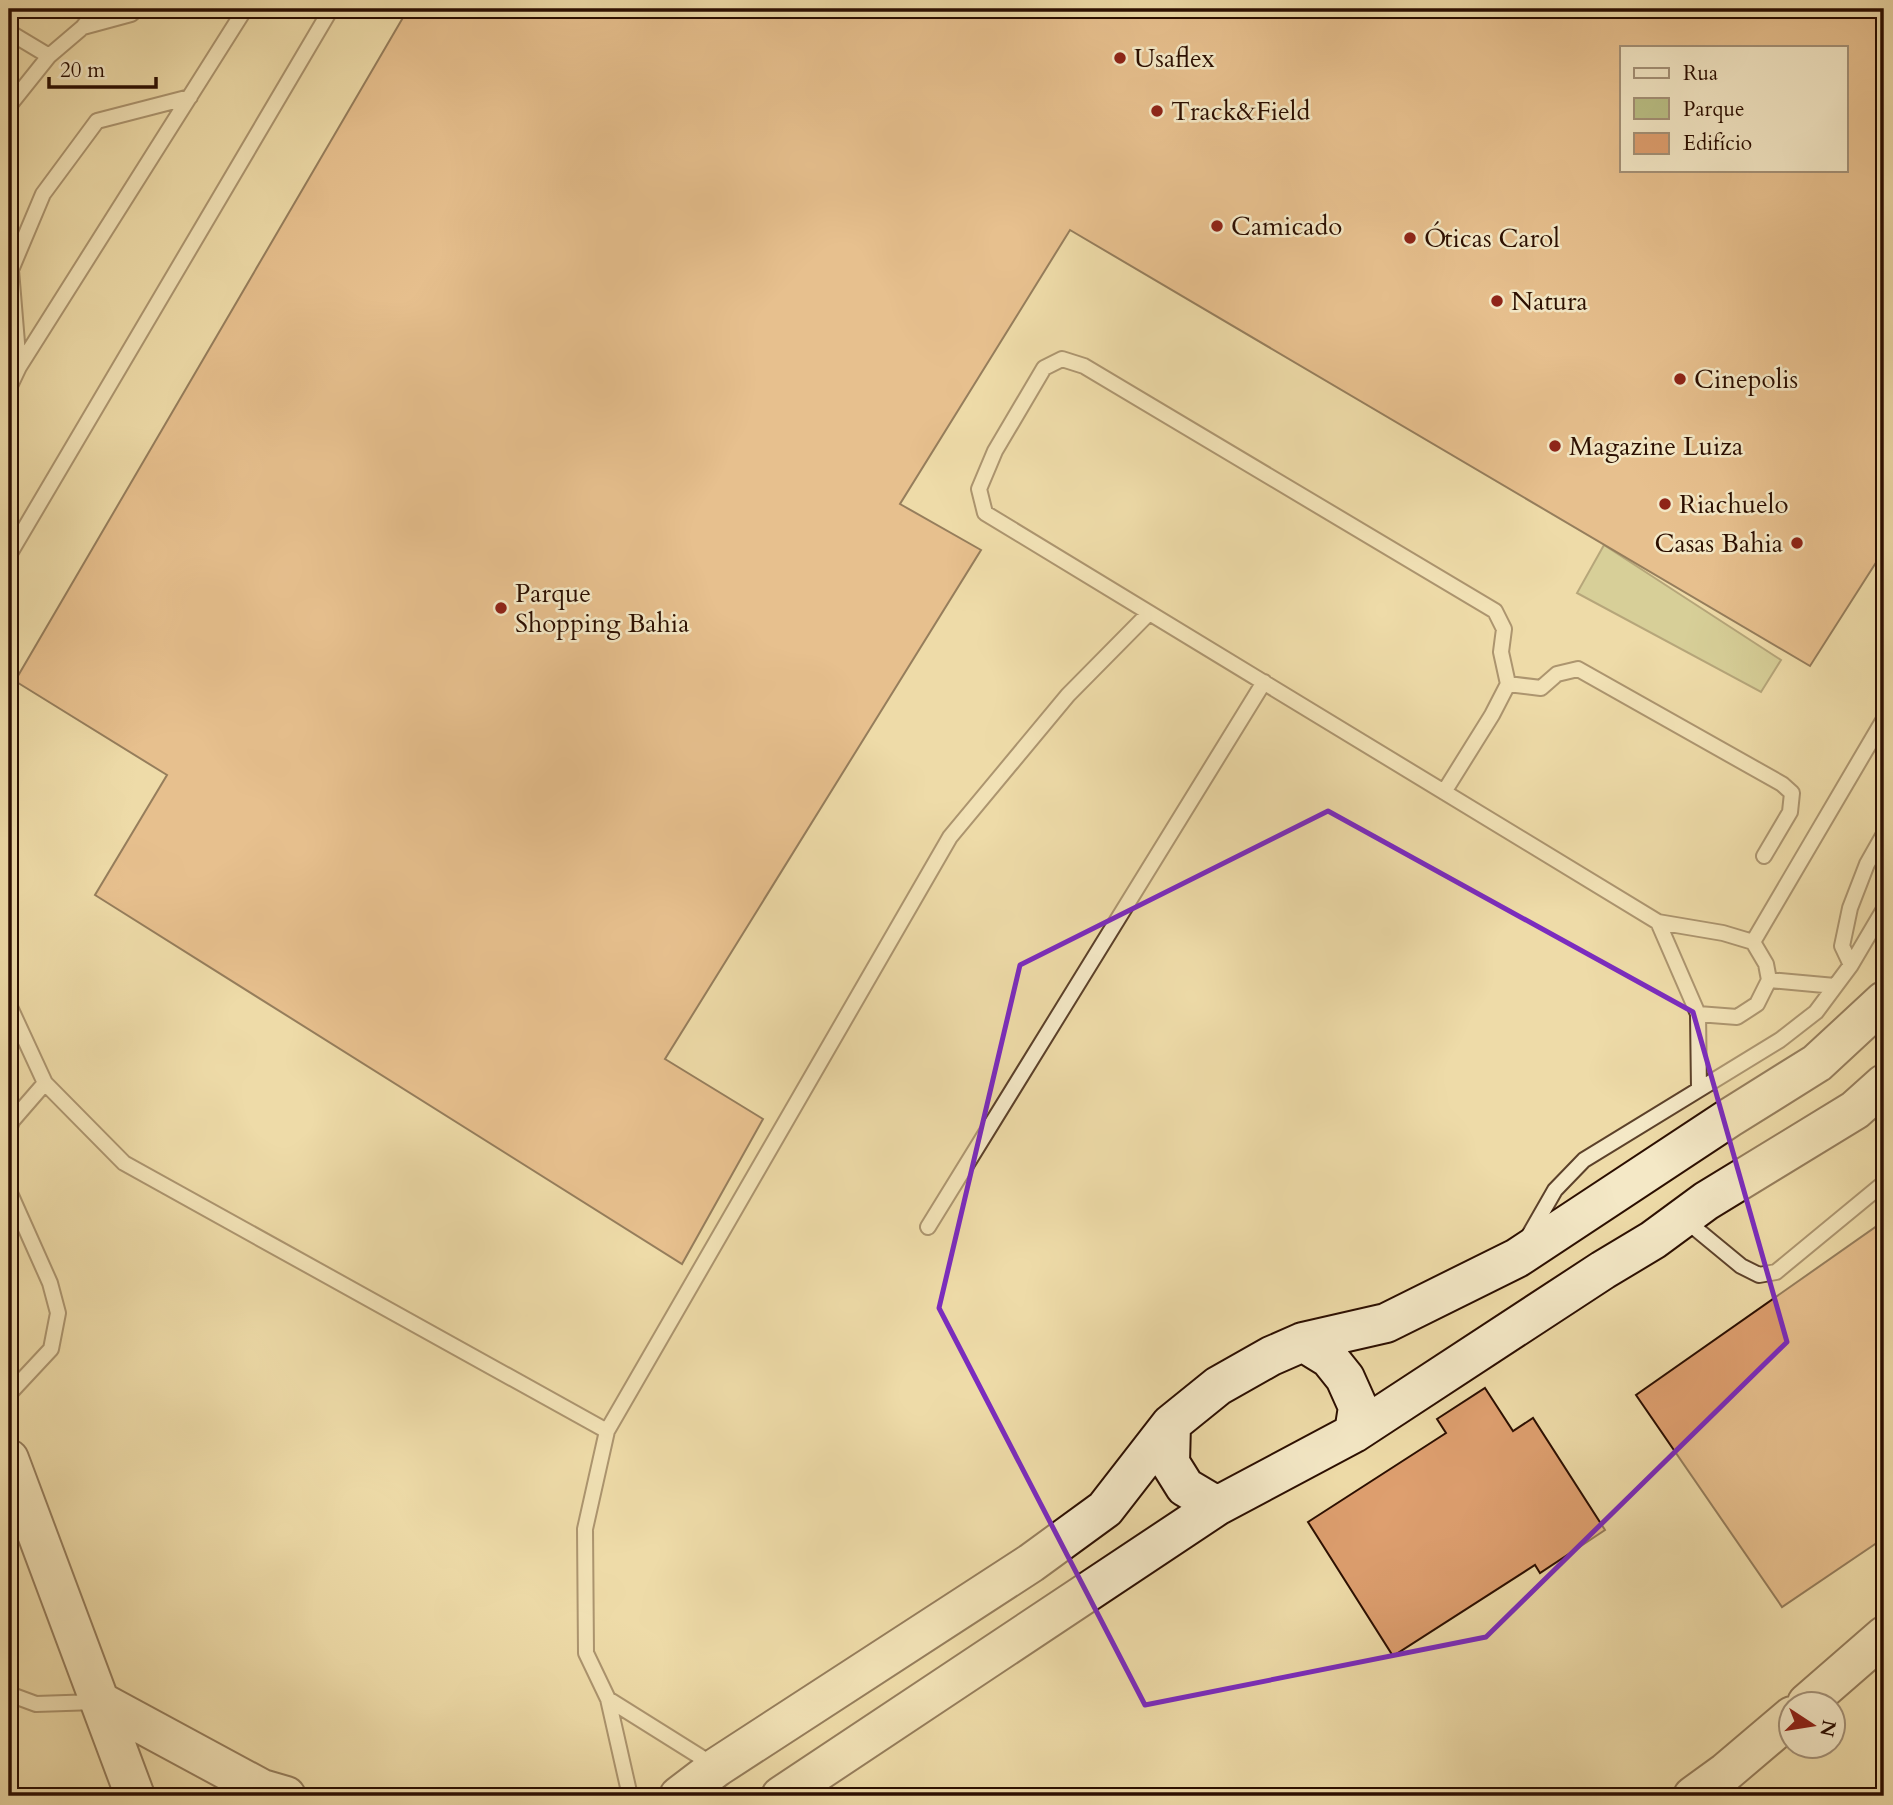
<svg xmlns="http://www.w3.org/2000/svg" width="1893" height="1805" viewBox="0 0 1893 1805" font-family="Cardo,serif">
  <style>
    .green { fill: #bac086; stroke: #726743; stroke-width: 2 }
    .building { fill: #de9f6f; stroke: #2b0e00; stroke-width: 2; fill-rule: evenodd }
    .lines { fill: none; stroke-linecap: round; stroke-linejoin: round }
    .lane-casing { stroke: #5c412a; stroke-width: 18 }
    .secondary-casing { stroke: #2b0e00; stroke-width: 42 }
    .lane { stroke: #f4e8c6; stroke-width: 14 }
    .secondary { stroke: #f4e8c6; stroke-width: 38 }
    .marked { fill: none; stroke: #7b2cbf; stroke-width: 5; stroke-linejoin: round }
    .poi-dot { fill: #8f2418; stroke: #f4e8c6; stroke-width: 2.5 }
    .labels { text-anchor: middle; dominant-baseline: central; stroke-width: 5; stroke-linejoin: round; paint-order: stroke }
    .poi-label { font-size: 26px; fill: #2b0e00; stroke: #f4e8c6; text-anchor: start }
  </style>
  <rect width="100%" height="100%" fill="#eedba8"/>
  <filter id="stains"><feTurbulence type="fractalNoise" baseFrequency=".00286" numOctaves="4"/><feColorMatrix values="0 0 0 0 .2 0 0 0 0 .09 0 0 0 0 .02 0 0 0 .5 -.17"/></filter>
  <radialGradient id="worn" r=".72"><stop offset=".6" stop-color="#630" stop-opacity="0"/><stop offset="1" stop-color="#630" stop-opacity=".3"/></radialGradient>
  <path class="green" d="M1604,545L1781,660L1761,692L1577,593Z"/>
  <path class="building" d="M408,9H1884V550L1810,666L1070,230L900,504L981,550L665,1059L763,1119L682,1264L95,895L167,775L15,681ZM1622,47H1846V170H1622Z
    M1884,1221V1538L1782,1607L1636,1395Z
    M1485,1388L1513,1431L1533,1418L1605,1530L1540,1573L1535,1565L1393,1656L1308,1522L1446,1433L1437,1419Z"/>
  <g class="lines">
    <g class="lane-casing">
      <path id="lane" d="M9,17L13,9
        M83,27L131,14L137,9
        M9,32L49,56
        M9,106L49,56L83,27L97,9
        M19,367L11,270L43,194L97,121L190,97
        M9,388L19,367L245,9
        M9,555L331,9
        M1508,684L1541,688L1557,674L1578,669L1782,784L1792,793L1790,812L1764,856
        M1444,792L1492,715L1508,684L1501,652L1504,629L1495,611L1084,366L1062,359L1044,368L995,451L979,489L985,513L1658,922L1698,1014L1699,1089
        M1658,922L1723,933L1753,942L1766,964L1769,980L1757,1004L1737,1017L1698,1014
        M1753,942L1884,719
        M1851,965L1842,946L1850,908L1867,864L1884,834
        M1769,980L1835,986
        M9,1005L45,1083L124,1163L607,1431
        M9,1130L12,1121L45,1083
        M9,1191L50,1283L58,1313L51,1349L9,1394
        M1684,1219L1741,1266L1759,1275L1776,1272L1884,1183
        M928,1227L1264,682
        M1528,1237L1555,1190L1584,1160L1780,1040L1816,1012L1851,965L1884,909
        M9,1694L36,1704L96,1702
        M608,1699L715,1766
        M630,1796L608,1699L586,1653L585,1529L607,1431L950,837L1068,695L1149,613"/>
    </g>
    <g class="secondary-casing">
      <path id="secondary" d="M1303,1342L1329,1358L1345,1378L1358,1407L1354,1433
        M1171,1424L1170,1463L1185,1487L1217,1506
        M9,1459L135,1796
        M101,1702L262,1789L286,1796
        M1807,1703L1884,1636
        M679,1796L717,1767L1031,1563L1105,1509L1171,1424L1218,1386L1271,1356L1303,1342L1386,1323L1517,1258L1729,1118L1817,1063L1884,1001
        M781,1796L1217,1506L1354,1433L1603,1270L1653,1240L1706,1201L1855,1110L1884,1084
        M1693,1796L1726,1772L1792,1716"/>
    </g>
    <use href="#lane" class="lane"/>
    <use href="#secondary" class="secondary"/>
  </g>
  <path d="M0 0H1893V1805H0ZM1328,811L1693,1012L1787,1342L1486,1637L1145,1705L939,1308L1020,965Z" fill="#eedba8" fill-opacity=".55" fill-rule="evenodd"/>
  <path class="marked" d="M1328,811L1693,1012L1787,1342L1486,1637L1145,1705L939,1308L1020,965Z"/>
  <g class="poi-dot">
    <circle cx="1120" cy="58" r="7"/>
    <circle cx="1157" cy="111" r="7"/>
    <circle cx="1217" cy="226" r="7"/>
    <circle cx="1410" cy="238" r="7"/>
    <circle cx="1497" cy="301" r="7"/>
    <circle cx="1680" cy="379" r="7"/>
    <circle cx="1555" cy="446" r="7"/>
    <circle cx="1665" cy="504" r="7"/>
    <circle cx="1797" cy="543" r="7"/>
    <circle cx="501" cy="608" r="7"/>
  </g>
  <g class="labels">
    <g class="poi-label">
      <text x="1134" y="58">Usaflex</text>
      <text x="1171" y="111">Track&amp;Field</text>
      <text x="1231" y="226">Camicado</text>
      <text x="1424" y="238">Óticas Carol</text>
      <text x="1511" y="301">Natura</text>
      <text x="1694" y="379">Cinepolis</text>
      <text x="1569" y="446">Magazine Luiza</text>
      <text x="1679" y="504">Riachuelo</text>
      <text x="1783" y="543" text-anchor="end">Casas Bahia</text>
      <text x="515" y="593">Parque<tspan x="515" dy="30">Shopping Bahia</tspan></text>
    </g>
  </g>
  <rect width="1893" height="1805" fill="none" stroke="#eedba8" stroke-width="35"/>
  <rect x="10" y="10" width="1872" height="1784" fill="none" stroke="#2b0e00" stroke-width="3.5"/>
  <rect x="18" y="18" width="1858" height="1770" fill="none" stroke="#2b0e00" stroke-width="2"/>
  <rect x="1620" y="46" width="228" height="126" fill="#f4e8c6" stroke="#a49177" stroke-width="2"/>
  <rect x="1634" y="68" width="35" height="10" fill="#f4e8c6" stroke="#a49177" stroke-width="2"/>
  <text x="1683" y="80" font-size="21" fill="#2b0e00">Rua</text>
  <rect x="1634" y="98" width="35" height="21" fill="#bac086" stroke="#a49177" stroke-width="2"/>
  <text x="1683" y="116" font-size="21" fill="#2b0e00">Parque</text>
  <rect x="1634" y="133" width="35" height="21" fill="#de9f6f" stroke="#a49177" stroke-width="2"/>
  <text x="1683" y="150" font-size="21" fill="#2b0e00">Edifício</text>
  <g transform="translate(1812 1725) rotate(102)"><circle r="33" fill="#f4e8c6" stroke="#a49177" stroke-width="2"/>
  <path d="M0-5L12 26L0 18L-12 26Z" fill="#8f2418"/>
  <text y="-10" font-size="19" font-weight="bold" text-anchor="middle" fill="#2b0e00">N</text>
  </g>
  <path d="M49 77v10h107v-10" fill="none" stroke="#2b0e00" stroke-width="3.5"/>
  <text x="60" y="77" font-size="21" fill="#2b0e00" stroke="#f4e8c6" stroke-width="5" paint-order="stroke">20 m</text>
  <rect width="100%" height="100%" filter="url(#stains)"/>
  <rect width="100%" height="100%" fill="url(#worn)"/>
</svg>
